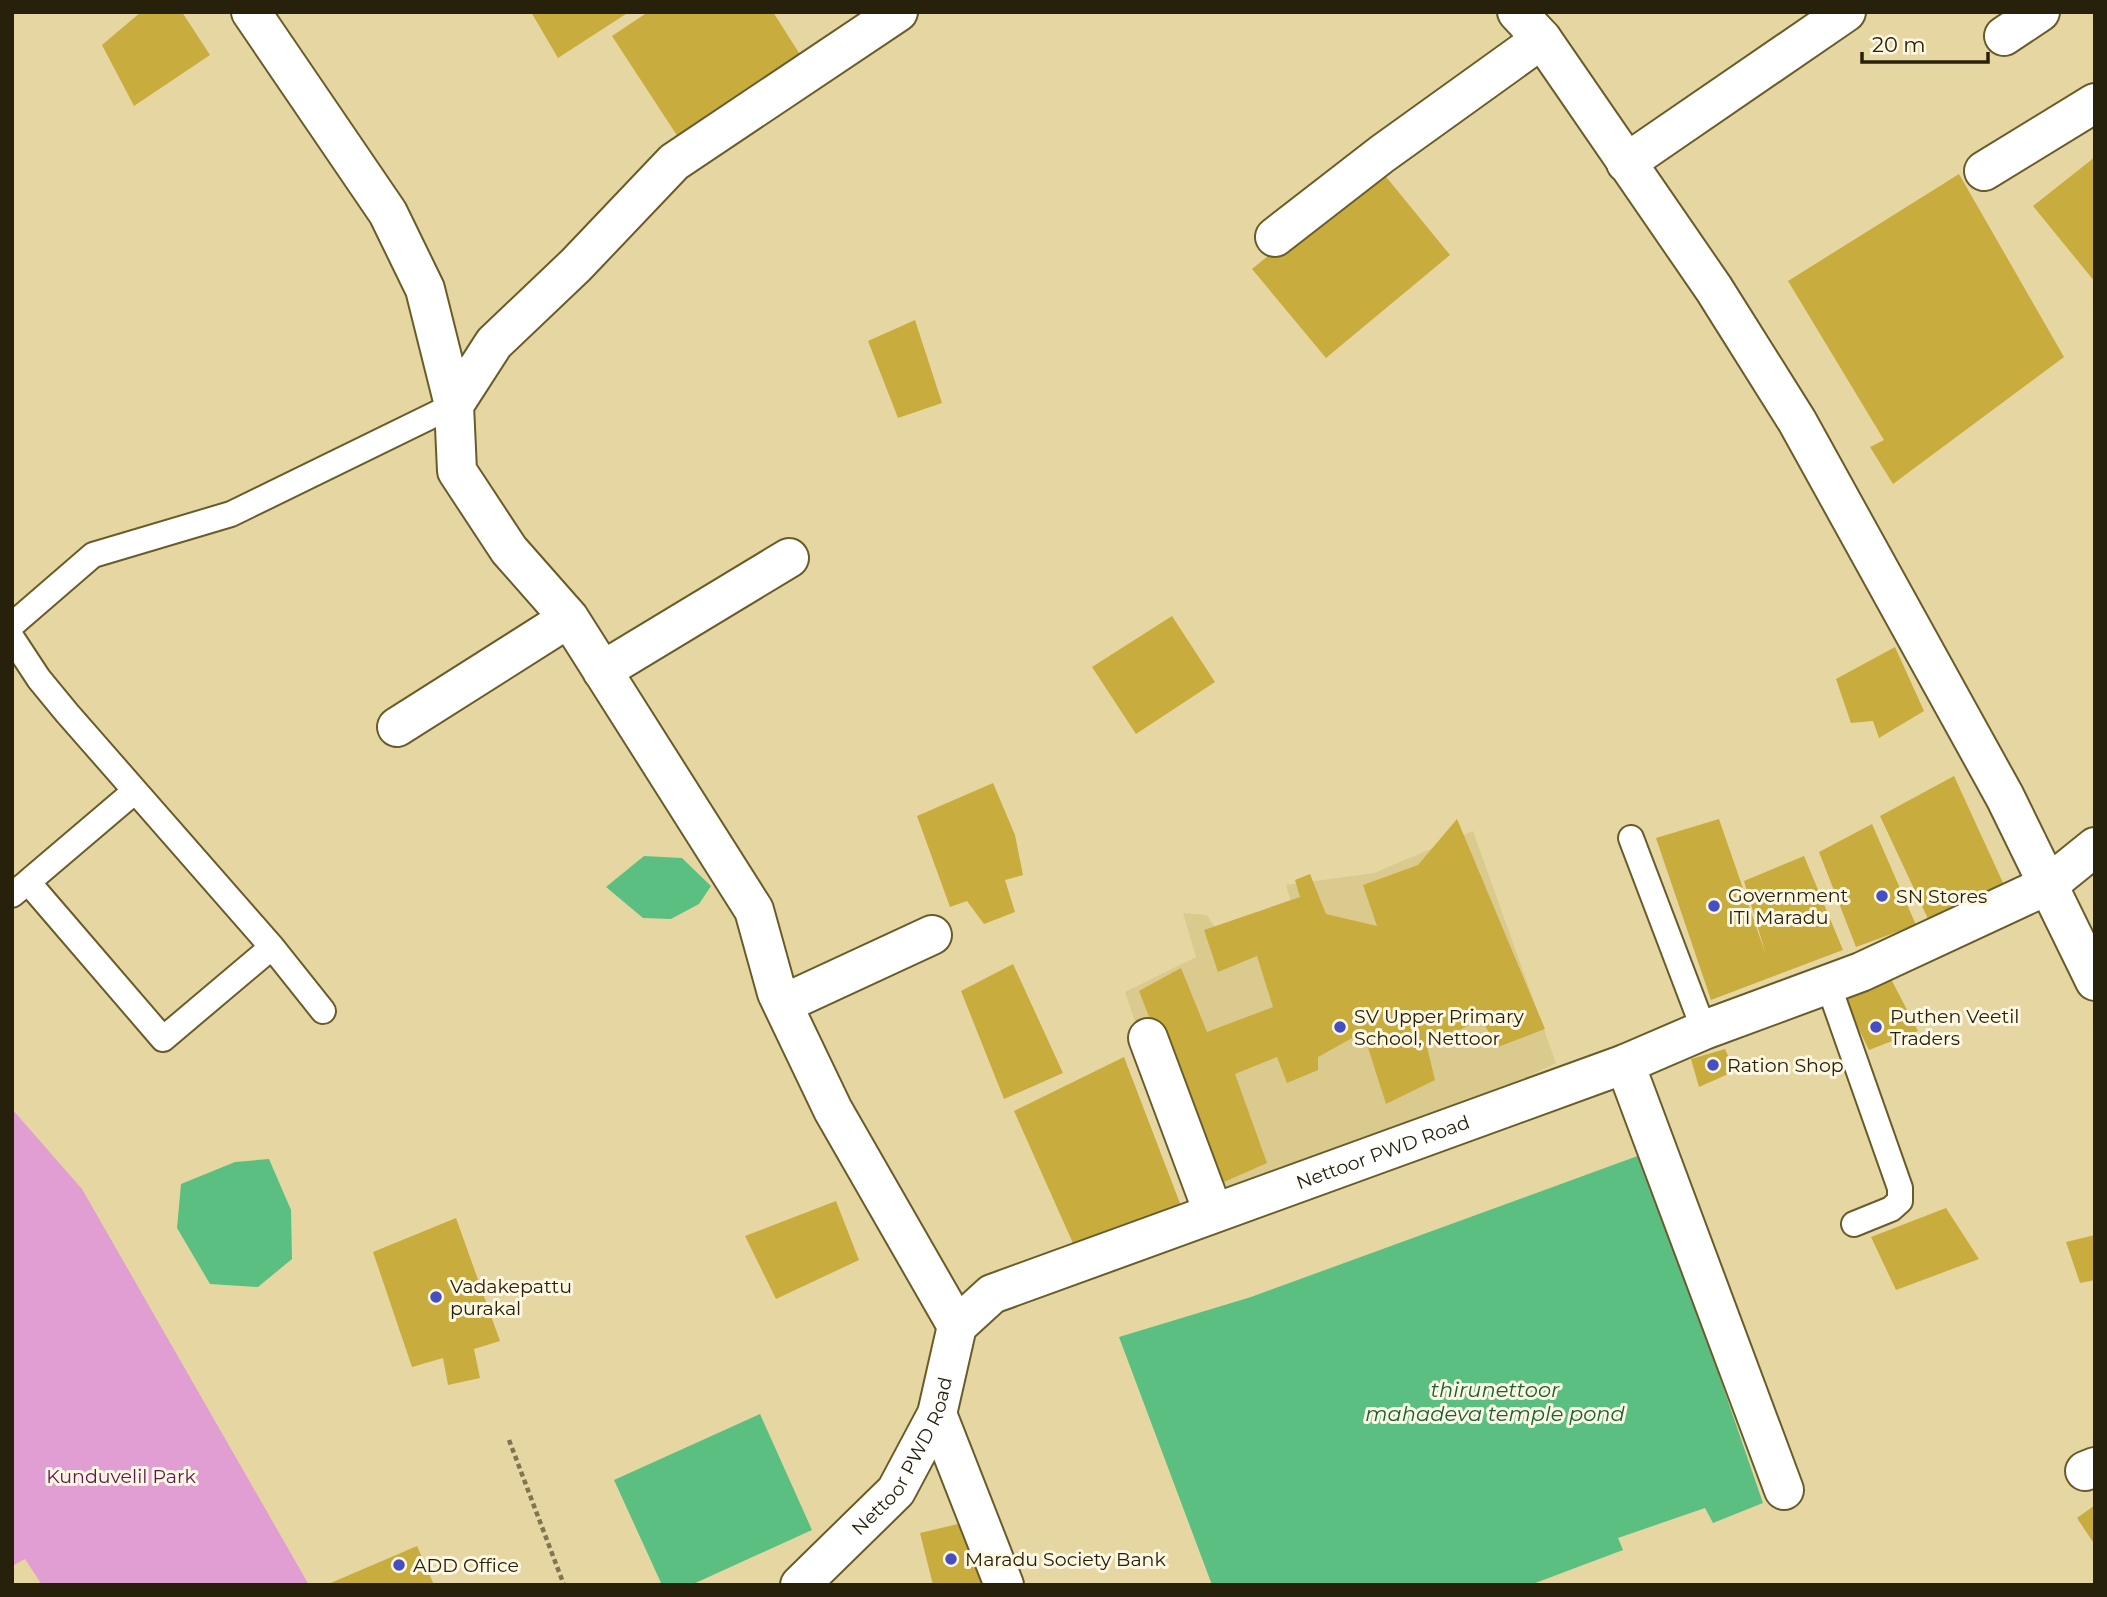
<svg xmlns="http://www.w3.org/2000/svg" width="2107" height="1597" viewBox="0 0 2107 1597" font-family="Montserrat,sans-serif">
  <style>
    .built { fill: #dbca8d }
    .green { fill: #e19ed2 }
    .water { fill: #5cbf82 }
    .building { fill: #c8ac3e }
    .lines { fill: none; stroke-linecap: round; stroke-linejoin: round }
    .lane-casing { stroke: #695c2a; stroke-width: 28 }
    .street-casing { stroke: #695c2a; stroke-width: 42 }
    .secondary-casing { stroke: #695c2a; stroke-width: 42 }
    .path { stroke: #7f7551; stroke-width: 4.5; stroke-dasharray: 5 3.5; stroke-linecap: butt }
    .lane { stroke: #fff; stroke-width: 24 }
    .street { stroke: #fff; stroke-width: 38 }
    .secondary { stroke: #fff; stroke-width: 38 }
    .poi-dot { fill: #464ec3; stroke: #fef8e3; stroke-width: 2.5 }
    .labels { text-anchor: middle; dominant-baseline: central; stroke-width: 6; stroke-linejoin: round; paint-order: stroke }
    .poi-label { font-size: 19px; fill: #27210c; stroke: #fef8e3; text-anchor: start }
    .street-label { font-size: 19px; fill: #27210c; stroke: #fef8e3 }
    .park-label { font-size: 19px; fill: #5f1654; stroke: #fef8e3 }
    .water-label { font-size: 21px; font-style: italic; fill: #186038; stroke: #fef8e3 }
  </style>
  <rect width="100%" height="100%" fill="#e6d7a2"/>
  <path class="built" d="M1473,831L1556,1063L1205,1229L1125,992L1196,957L1183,913L1207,915L1220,935L1295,917L1286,885L1374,873Z"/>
  <path class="green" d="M12,1109L82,1189L309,1585H42L25,1559L12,1566Z"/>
  <path class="water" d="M644,856L682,858L711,886L699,904L671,919L643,918L606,887Z
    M1643,1154L1763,1503L1713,1523L1705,1508L1618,1538L1623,1550L1530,1585H1212L1119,1337L1251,1297Z
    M269,1159L291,1210L292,1259L258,1287L210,1284L177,1228L181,1184L235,1162Z
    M760,1414L812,1530L691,1585H662L614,1480Z"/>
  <path class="building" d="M141,12H182L210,55L134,106L102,45Z
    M531,12H629L558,58Z
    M648,12H773L801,56L678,137L612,36Z
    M2095,157V282L2033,206Z
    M1378,167L1450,255L1326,358L1252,269Z
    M1959,174L2064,357L1893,484L1870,447L1884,440L1788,281Z
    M915,320L942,403L898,418L868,341Z
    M1172,616L1215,682L1136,734L1092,667Z
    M1895,647L1924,711L1879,738L1873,721L1851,723L1836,679Z
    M1954,776L2004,885L1929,921L1880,816Z
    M993,783L1015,835L1023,875L1005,880L1015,912L984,924L967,901L950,907L917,816Z
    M1457,819L1545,1029L1498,1047L1481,1019L1427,1047L1435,1080L1386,1104L1363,1032L1318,1057V1070L1287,1083L1277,1057L1235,1074L1267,1163L1215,1186L1139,991L1181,968L1207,1032L1273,1007L1257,956L1218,972L1204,930L1300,897L1295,880L1310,874L1326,914L1377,926L1363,885L1418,865Z
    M1719,819L1766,955L1744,881L1804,856L1843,950L1711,1000L1656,838Z
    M1872,824L1916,925L1856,947L1819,852Z
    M1013,964L1063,1073L1004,1099L961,991Z
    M1891,979L1918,1031L1869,1050L1844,999Z
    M1725,1049L1735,1071L1699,1087L1691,1059Z
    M1124,1057L1181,1206L1076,1250L1014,1111Z
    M836,1201L859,1260L776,1299L745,1236Z
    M1946,1208L1979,1259L1896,1290L1871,1237Z
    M456,1218L500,1341L474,1349L480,1378L448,1385L443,1358L412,1367L373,1252Z
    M2095,1235V1280L2080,1283L2066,1242Z
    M2095,1505V1545L2077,1518Z
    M962,1523L985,1585H933L920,1533Z
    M417,1546L434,1585H326Z"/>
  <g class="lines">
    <g class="lane-casing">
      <path id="lane" d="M12,625L93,555L231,514L454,405
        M12,638L39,679L67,713L272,947L323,1011
        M1631,838L1704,1030
        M28,882L135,791
        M12,895L28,882L163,1039L272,947
        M1828,984L1900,1188V1201L1891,1209L1854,1224"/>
    </g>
    <g class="street-casing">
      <path id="street" d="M251,12L388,213L425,289L454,405L457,471L509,550L569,618L754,910L777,993L833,1110L957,1326
        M2004,36L2040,12
        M1626,163L1846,12
        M1984,171L2095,103
        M1275,237L1382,154L1542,39
        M454,405L494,343L576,265L674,162L898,12
        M602,671L789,558
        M397,727L569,618
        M783,1004L932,935
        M1148,1038L1213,1212
        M1625,1064L1784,1490
        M937,1414L1004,1585
        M2085,1471L2095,1467"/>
    </g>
    <g class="secondary-casing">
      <g id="secondary">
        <path d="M1517,12L1542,39L1714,289L1797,421L2005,797L2095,981"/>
        <path id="s1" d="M800,1585L896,1491L937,1414L957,1326L992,1294L1625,1064L1704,1030L1861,972L2048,885L2095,847"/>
      </g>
    </g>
    <path class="path" d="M509,1440L564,1585"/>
    <use href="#lane" class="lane"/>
    <use href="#street" class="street"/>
    <use href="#secondary" class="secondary"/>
  </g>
  <g class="poi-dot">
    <circle cx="1882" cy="896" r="7"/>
    <circle cx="1714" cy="906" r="7"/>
    <circle cx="1340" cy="1027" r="7"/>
    <circle cx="1876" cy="1027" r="7"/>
    <circle cx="1713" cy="1065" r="7"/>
    <circle cx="436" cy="1297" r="7"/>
    <circle cx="951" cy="1559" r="7"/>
    <circle cx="399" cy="1565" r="7"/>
  </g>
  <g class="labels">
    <g class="poi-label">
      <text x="1728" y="895">Government<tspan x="1728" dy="22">ITI Maradu</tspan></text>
      <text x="1896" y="896">SN Stores</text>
      <text x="1354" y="1016">SV Upper Primary<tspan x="1354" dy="22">School, Nettoor</tspan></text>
      <text x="1890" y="1016">Puthen Veetil<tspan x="1890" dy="22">Traders</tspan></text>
      <text x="1727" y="1065">Ration Shop</text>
      <text x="450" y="1286">Vadakepattu<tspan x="450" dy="22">purakal</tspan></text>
      <text x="965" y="1559">Maradu Society Bank</text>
      <text x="413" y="1565">ADD Office</text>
    </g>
    <g class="street-label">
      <text stroke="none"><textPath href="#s1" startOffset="775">Nettoor PWD Road</textPath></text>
      <text stroke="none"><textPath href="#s1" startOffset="168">Nettoor PWD Road</textPath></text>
    </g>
    <g class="park-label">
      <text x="121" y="1476">Kunduvelil Park</text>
    </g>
    <g class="water-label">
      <text x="1495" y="1389">thirunettoor<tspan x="1495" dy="24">mahadeva temple pond</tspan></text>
    </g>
  </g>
  <rect width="2107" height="1597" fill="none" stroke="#27210c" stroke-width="28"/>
  <path d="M1862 52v10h126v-10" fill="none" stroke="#27210c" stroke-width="3.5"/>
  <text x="1872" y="52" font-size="21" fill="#27210c" stroke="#fef8e3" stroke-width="5" paint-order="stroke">20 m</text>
</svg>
